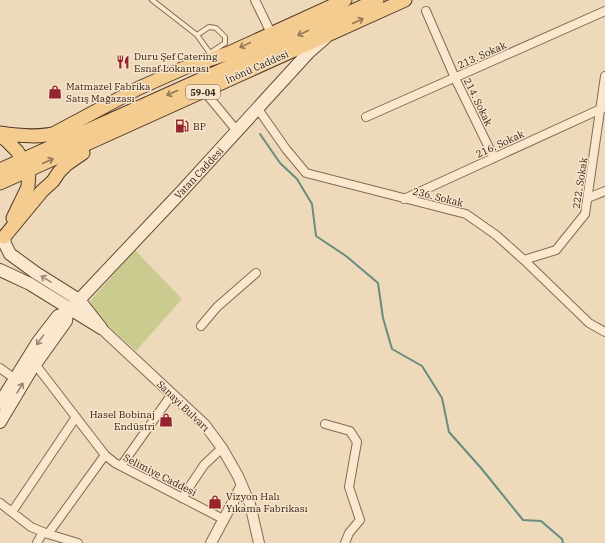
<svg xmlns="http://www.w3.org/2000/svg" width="605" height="543" viewBox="0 0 605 543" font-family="'IBM Plex Serif',serif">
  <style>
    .green { fill: #cacc8f }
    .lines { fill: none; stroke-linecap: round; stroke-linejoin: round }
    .stream { stroke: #678c80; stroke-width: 2 }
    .service-casing { stroke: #856a55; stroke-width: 6 }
    .minor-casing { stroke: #856a55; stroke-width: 10 }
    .tertiary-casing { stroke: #856a55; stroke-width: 12 }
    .secondary-casing { stroke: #674c38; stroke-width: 14 }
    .primary-casing { stroke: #52392a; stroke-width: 15 }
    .service { stroke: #f9e8ce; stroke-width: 4 }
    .minor { stroke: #f9e8ce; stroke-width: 8 }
    .tertiary { stroke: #f9e8ce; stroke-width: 10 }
    .secondary { stroke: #f9e8ce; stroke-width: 12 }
    .primary { stroke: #f4cc90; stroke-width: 13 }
    .oneway { stroke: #947855 }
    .oneway2 { stroke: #968674 }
    .labels { text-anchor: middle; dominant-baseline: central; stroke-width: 3; stroke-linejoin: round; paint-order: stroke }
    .shield { fill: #f6e5ca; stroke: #6e5e4f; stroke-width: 1 }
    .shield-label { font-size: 9px; font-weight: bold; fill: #34241a }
    .street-label { font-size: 10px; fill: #34241a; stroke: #f6e5ca }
    .poi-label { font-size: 10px; fill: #34241a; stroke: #f6e5ca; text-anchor: start }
  </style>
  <rect width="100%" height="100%" fill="#eedabb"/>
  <path class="green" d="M135,250L182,299L136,351L93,312L90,301Z"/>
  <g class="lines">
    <path class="stream" d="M260,134L280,163L297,179L312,204L316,236L346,256L378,283L383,318L392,349L422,366L442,398L449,432L481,468L523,520L541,521L562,539L563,543"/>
    <g class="service-casing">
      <path id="service" d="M152,0L197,35L212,56
        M197,35L209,27L216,28L225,37V43L210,53"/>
    </g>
    <g class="minor-casing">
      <path id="minor" d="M255,0L271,33
        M426,11L455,78L494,158
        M204,91L237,131
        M258,109L286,149L306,173L466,214L496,235L524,260L589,323L605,332
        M366,117L605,11
        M588,198L605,191
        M404,199L605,107
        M524,260L556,250L585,214L605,76
        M201,326L217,307L256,273
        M35,364L105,455L115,463L223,519
        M0,368L15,379
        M325,424L350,431L357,442L349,487L360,520L349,533L345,543
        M121,466L172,394
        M182,498L204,465L222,448
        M0,503L31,527L48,534L78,543
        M12,512L76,417
        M48,534L105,455
        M37,543L43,532"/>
    </g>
    <g class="tertiary-casing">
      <path id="tertiary" d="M101,328L205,425L222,448L238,476L250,504L259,543
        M211,543L242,485"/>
    </g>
    <g class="secondary-casing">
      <path id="secondary" d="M0,270L30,284L101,328L79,300L36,273L10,254L5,244L4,237
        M0,403L38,342L58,316L67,313L79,300L182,191L309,52L325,38
        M0,422L31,370L66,321L67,313"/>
    </g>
    <g class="primary-casing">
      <path id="primary" d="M0,133C20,136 41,138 61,132
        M53,134L139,88L184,68L229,53L345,0
        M0,137L5,139L17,151L29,170L28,187L13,218
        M0,170L377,0
        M0,183L405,0
        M4,237L42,191L53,181L59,172L67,164L83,153"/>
    </g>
    <use href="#service" class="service"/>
    <use href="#minor" class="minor"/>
    <use href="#tertiary" class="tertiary"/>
    <use href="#secondary" class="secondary"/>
    <use href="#primary" class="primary"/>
  </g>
  <defs><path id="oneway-shaft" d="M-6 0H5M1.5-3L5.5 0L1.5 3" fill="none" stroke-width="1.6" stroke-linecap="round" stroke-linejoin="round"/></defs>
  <g class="oneway">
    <use href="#oneway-shaft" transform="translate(358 21) rotate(-24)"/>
    <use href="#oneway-shaft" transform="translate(303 33) rotate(156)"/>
    <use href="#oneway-shaft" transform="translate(245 45) rotate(155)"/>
    <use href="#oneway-shaft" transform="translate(172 93) rotate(156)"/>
    <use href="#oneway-shaft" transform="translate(48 161) rotate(-24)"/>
  </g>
  <g class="oneway2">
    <use href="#oneway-shaft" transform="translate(46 279) rotate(-148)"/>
    <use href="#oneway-shaft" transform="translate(40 340) rotate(126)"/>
    <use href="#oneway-shaft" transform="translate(20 388) rotate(-59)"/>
  </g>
  <defs>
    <g id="restaurant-bare" transform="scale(1.08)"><path d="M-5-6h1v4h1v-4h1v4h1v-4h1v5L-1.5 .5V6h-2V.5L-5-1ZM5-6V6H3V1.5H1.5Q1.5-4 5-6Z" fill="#95242f" stroke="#f6e5ca" stroke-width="2.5" paint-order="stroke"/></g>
    <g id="shop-bare" transform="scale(1.08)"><path d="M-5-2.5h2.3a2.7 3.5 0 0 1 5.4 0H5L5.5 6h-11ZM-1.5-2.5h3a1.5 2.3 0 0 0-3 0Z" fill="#95242f" stroke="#f6e5ca" stroke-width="2.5" paint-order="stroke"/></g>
    <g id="fuel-bare" transform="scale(1.08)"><path d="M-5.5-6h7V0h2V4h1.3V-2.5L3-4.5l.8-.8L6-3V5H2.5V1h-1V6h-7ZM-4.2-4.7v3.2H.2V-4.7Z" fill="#95242f" stroke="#f6e5ca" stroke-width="2.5" paint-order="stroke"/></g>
  </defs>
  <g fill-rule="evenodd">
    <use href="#restaurant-bare" x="123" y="62"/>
    <use href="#shop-bare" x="55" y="92"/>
    <use href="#fuel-bare" x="182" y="126"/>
    <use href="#shop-bare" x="166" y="420"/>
    <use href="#shop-bare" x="215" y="502"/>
  </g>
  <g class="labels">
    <rect class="shield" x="186" y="85" width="34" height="14" rx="3"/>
    <g class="shield-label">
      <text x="203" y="92">59-04</text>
    </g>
    <g class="street-label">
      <text transform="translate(482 55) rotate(-24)">213. Sokak</text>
      <text transform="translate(257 67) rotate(-24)">İnönü Caddesi</text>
      <text transform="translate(478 102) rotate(64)">214. Sokak</text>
      <text transform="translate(500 144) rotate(-25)">216. Sokak</text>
      <text transform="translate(199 173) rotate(-47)">Vatan Caddesi</text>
      <text transform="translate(580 183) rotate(-81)">222. Sokak</text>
      <text transform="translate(438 197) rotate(14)">236. Sokak</text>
      <text transform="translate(183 406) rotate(44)">Sanayi Bulvarı</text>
      <text transform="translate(160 475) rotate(27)">Selimiye Caddesi</text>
    </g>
    <g class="poi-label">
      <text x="134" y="56">Duru Şef Catering<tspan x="134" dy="12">Esnaf Lokantası</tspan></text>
      <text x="66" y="86">Matmazel Fabrika<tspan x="66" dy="12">Satış Mağazası</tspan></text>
      <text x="193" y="126">BP</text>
      <text x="155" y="414" text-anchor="end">Hasel Bobinaj<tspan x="155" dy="12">Endüstri</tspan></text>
      <text x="226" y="496">Vizyon Halı<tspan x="226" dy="12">Yıkama Fabrikası</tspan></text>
    </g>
  </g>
</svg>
